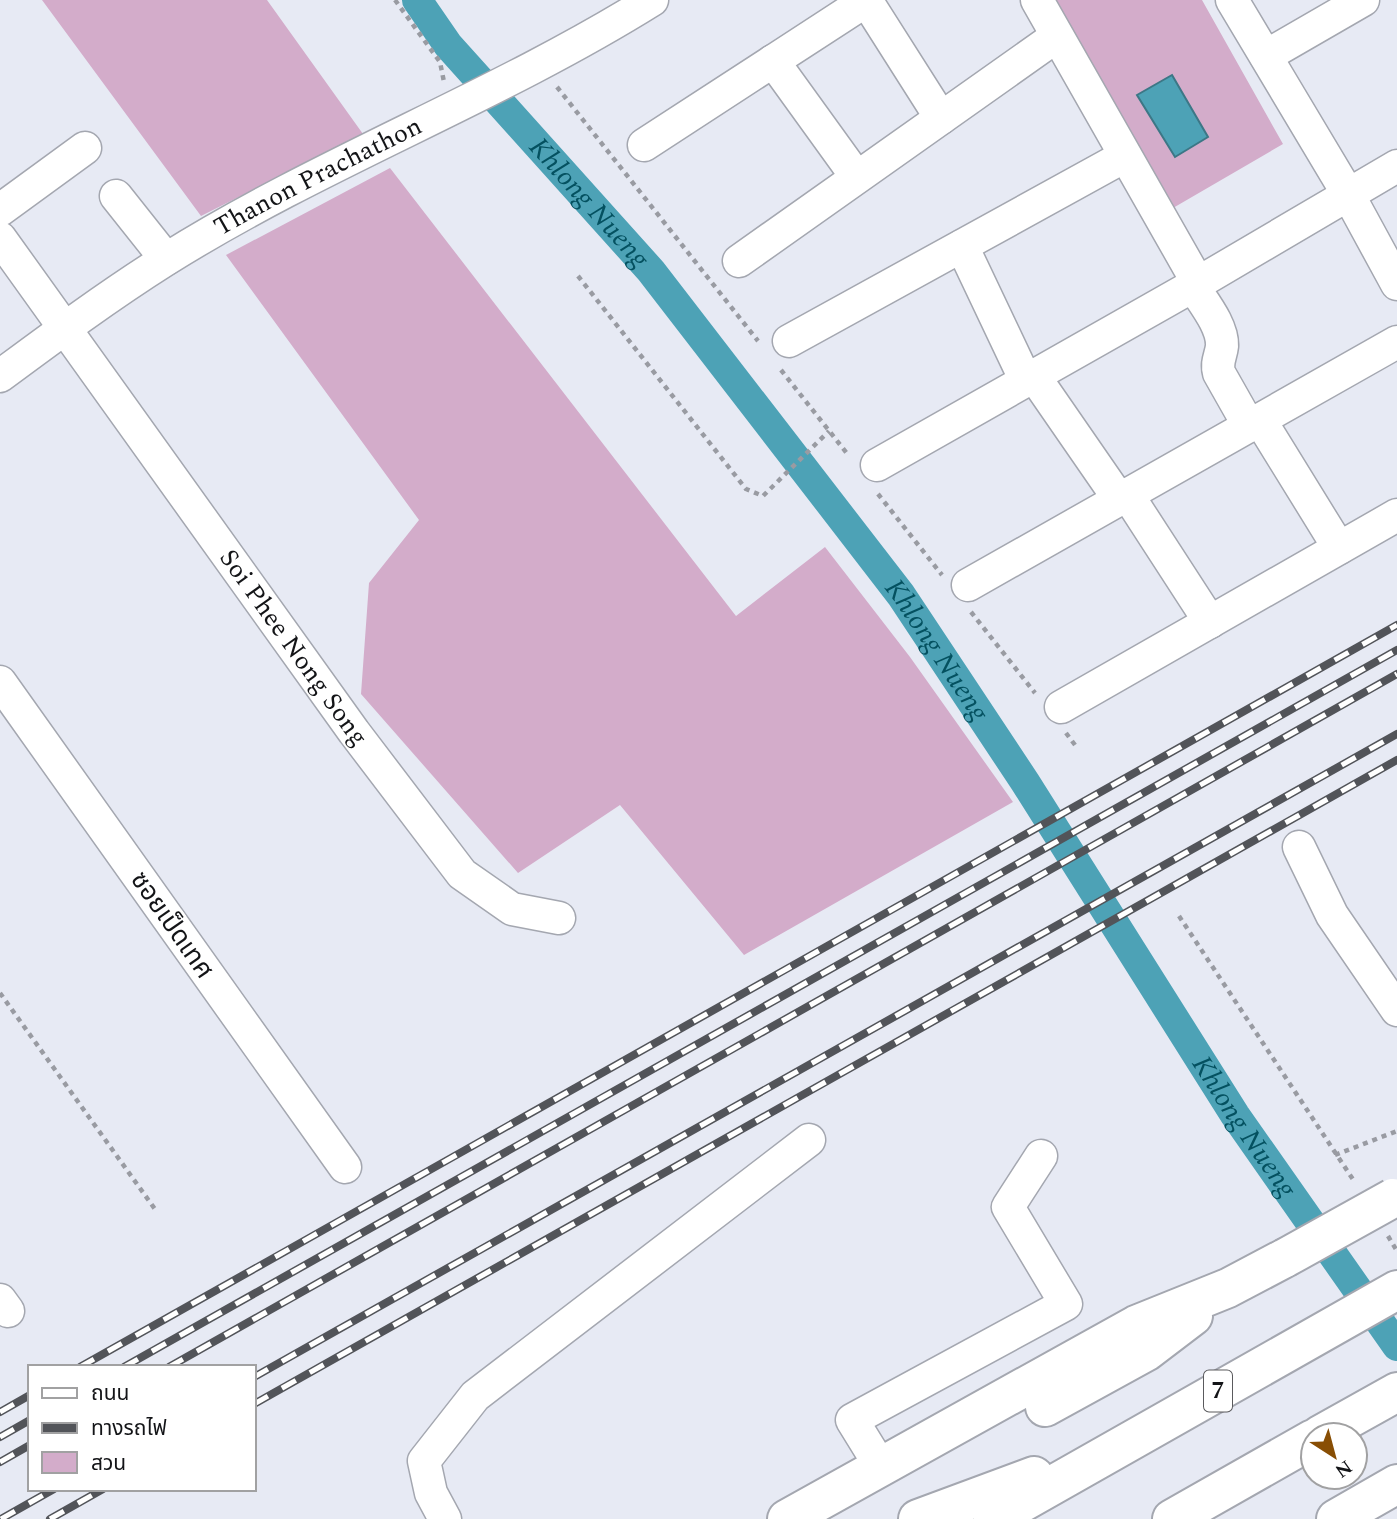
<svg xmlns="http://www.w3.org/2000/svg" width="1397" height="1519" viewBox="0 0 1397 1519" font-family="Spectral,'Noto Sans Thai',serif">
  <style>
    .green { fill: #d3acca }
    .water { fill: #4da2b6; stroke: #3c7786; stroke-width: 2 }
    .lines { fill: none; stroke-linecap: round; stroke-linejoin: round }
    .canal { stroke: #4da2b6; stroke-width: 30 }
    .minor-casing { stroke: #a4a7b0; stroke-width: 35 }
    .major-casing { stroke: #a4a7b0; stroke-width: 42 }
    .highway-casing { stroke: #a4a7b0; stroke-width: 42 }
    .path { stroke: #999ba2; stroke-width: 4.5; stroke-dasharray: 5 5; stroke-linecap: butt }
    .minor { stroke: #fff; stroke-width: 32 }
    .major { stroke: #fff; stroke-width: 38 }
    .highway { stroke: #fff; stroke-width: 38 }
    .rail-casing { stroke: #525459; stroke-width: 8 }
    .rail { stroke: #fff; stroke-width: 5; stroke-dasharray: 16; stroke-linecap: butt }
    .major-bridge-casing { stroke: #a4a7b0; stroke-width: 42; stroke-linecap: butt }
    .major-bridge { stroke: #fff; stroke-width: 38 }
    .labels { text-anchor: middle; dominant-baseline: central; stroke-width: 5; stroke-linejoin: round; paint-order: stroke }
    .shield { fill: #fff; stroke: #5a5a5d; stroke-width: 2 }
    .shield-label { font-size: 24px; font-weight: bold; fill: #131417 }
    .street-label { font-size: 26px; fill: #131417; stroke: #fff }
    .water-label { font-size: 28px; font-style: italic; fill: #045160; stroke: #fff }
  </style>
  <rect width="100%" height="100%" fill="#e7eaf4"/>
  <path class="green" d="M42,0H267L363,134L201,216Z
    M1051,0H1202L1283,144L1173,208Z
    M390,168L736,616L825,547L910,657L1013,802L744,955L620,805L518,873L361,694L369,583L419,520L226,255Z"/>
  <path class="water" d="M1172,75L1208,137L1175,157L1137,95Z"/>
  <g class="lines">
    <path class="canal" id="s1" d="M417,0L448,45L651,271L901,595L1025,782L1235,1115L1397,1346"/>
    <g class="minor-casing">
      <g id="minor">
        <path d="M866,0L941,118"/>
        <path d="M1037,0L1198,283"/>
        <path d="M1232,0L1348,194L1397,284"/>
        <path d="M1266,56L1363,0"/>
        <path d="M773,61L856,176"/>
        <path d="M644,145L867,0"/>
        <path d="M116,196L166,259"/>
        <path d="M0,210L85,148"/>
        <path id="s2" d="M0,238L354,732L462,874L512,909L559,918"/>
        <path d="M962,246L1026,381"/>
        <path d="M739,261L1057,36"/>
        <path d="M1193,286C1203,302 1223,326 1222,346C1221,356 1216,362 1219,373L1249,426"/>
        <path d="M789,341L1125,156"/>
        <path id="s3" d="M0,376C54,336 108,296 165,260C321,162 495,98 652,0"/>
        <path d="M1034,376L1119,499"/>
        <path d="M1260,420L1339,548"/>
        <path d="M877,465L1198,283L1397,166"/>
        <path d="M1127,494L1210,622"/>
        <path d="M968,585L1397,342"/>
        <path d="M0,682L345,1167"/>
        <path d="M1061,707L1397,515"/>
        <path d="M1299,847L1332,915L1397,1010"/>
        <path d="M0,1300L8,1311"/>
        <path d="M881,1467L852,1420L1066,1304L1008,1207L1041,1156"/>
        <path d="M445,1519L431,1493L424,1461L475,1396L809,1140"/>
      </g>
    </g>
    <g class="major-casing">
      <path id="major" d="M1045,1407L1147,1351L1193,1316
        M787,1519L1136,1325L1228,1288L1285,1258
        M1336,1519L1397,1484"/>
    </g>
    <g class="highway-casing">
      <path id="highway" d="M1320,1435L1397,1392
        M918,1519L1034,1476
        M993,1519L1397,1290
        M1172,1519L1313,1439"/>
    </g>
    <path class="path" d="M395,0L440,62L444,82
      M557,87L758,341
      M578,276L746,489L763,496L829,431
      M781,370L849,456
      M878,494L942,575
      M971,612L1035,693
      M1066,733L1075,745
      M1179,916L1354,1181
      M0,993L157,1212
      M1335,1155L1397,1131
      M1388,1236L1397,1251"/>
    <use href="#minor" class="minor"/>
    <use href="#major" class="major"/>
    <use href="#highway" class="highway"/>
    <g class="rail-casing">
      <path id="rail" d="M80,1367L1397,625
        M124,1367L1397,650
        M169,1367L1397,674
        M254,1377L1397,734
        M254,1404L1397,760
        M0,1412L30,1395
        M0,1437L30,1420
        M0,1462L30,1445
        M1,1519L54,1489
        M50,1519L103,1489"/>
    </g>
    <use href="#rail" class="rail"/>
    <g class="major-bridge-casing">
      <path id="major-bridge" d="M1285,1258L1393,1198"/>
    </g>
    <use href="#major-bridge" class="major-bridge"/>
  </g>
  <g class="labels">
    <rect class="shield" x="1204" y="1370.5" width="28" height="41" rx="5"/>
    <g class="shield-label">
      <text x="1218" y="1391">7</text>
    </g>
    <g class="street-label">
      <text stroke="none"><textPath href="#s3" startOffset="376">Thanon Prachathon</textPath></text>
      <text stroke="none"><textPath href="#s2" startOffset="504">Soi Phee Nong Song</textPath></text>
      <text transform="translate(172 925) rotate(55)">ซอยเป็ดเทศ</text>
    </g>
    <g class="water-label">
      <text stroke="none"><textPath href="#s1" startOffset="266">Khlong Nueng</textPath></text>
      <text stroke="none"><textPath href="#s1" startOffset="833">Khlong Nueng</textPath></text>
      <text stroke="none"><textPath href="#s1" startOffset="1400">Khlong Nueng</textPath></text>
    </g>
  </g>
  <rect x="28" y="1365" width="228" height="126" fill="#ffffff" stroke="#a1a1a2" stroke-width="2"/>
  <rect x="42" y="1388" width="35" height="10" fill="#ffffff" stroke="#a1a1a2" stroke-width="2"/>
  <text x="91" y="1400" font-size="21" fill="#131417">ถนน</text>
  <rect x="42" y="1423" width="35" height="10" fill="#525459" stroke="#a1a1a2" stroke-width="2"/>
  <text x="91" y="1435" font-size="21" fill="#131417">ทางรถไฟ</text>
  <rect x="42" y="1452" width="35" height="21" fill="#d3acca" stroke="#a1a1a2" stroke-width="2"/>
  <text x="91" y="1470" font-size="21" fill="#131417">สวน</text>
  <g transform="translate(1334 1456) rotate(144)"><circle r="33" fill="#ffffff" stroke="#a1a1a2" stroke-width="2"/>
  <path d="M0-5L12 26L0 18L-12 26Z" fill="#884e04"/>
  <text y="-10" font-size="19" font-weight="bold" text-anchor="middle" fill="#131417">N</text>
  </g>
</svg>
